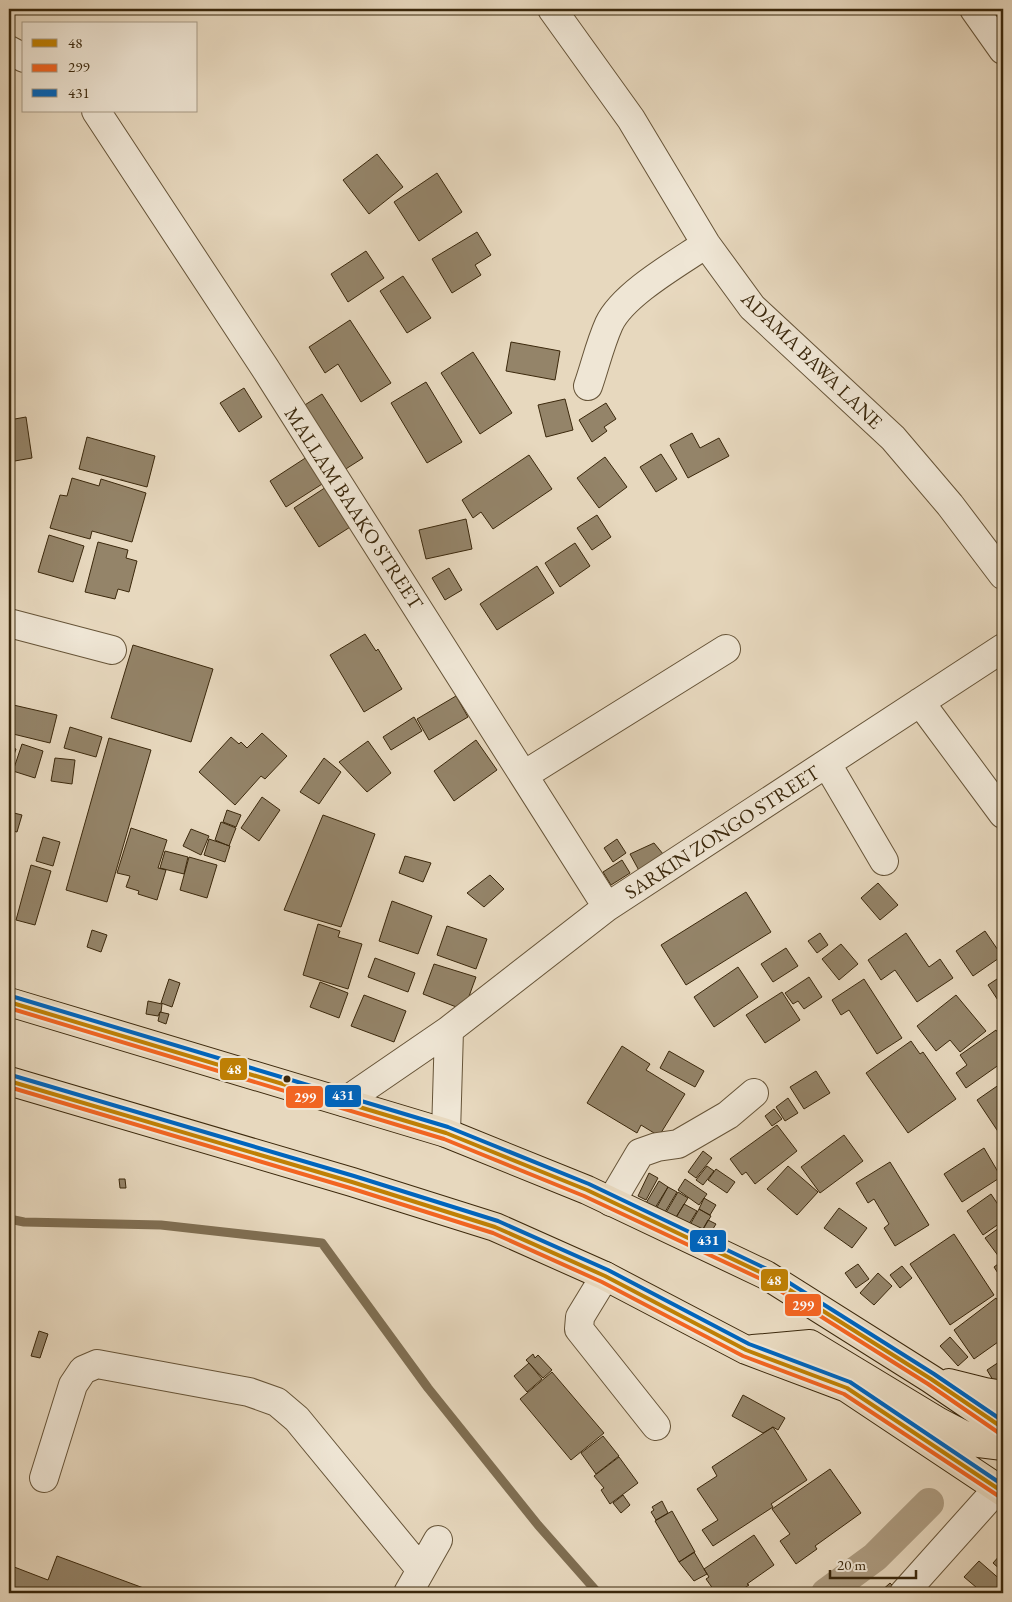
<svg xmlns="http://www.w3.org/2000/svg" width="1012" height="1602" viewBox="0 0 1012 1602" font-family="'EB Garamond',serif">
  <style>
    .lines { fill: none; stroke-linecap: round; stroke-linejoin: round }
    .stream { stroke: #7f6e52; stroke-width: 9 }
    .canal { stroke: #ad9c81; stroke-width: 30 }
    .building { fill: #948469; stroke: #3b280c }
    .minor-casing { stroke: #665438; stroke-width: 30 }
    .major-casing { stroke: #3b280c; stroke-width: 30 }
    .minor { stroke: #efe6d5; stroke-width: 28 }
    .major { stroke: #e7d8be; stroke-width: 28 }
    .bus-1-casing { stroke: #efe6d5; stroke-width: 8 }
    .bus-2-casing { stroke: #efe6d5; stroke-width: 8 }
    .bus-3-casing { stroke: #efe6d5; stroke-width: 8 }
    .bus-1 { stroke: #bf8004; stroke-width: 4 }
    .bus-2 { stroke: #f26522; stroke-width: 4 }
    .bus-3 { stroke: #0065bd; stroke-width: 4 }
    .bus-dot { fill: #3b280c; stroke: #efe6d5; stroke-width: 2 }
    .labels { text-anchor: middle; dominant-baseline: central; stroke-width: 4; stroke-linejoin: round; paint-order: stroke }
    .street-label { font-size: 20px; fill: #3b280c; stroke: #efe6d5 }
    .line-badge { stroke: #efe6d5; stroke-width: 2 }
    .badge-label { font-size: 14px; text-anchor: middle; font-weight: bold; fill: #fff }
  </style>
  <rect width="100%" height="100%" fill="#e7d8be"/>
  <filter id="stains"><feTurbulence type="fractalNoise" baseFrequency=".004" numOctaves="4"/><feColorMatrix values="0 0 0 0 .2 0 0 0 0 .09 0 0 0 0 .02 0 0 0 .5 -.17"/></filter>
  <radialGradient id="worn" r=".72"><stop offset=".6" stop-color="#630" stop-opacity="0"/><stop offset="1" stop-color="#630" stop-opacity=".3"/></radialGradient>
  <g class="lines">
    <path class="stream" d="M9,1219L24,1222L161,1225L322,1243L428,1388L538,1525L598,1593"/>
    <path class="canal" d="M826,1593L875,1557L929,1503"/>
  </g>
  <path class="building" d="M377,154L403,187L369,214L343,180Z
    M437,173L462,212L419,241L394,202Z
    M477,232L491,255L475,265L481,275L452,293L432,259Z
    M366,251L384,278L348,302L331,274Z
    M403,276L431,318L407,333L380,291Z
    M350,320L391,383L361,402L338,364L325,373L309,347Z
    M511,342L560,351L555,380L506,371Z
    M473,352L512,413L480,434L441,373Z
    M426,382L462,442L427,463L391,403Z
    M244,388L262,417L239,432L220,403Z
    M322,394L363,458L286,507L270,481L310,455L286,417Z
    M565,399L573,430L546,437L538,405Z
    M606,403L616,419L604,427L607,431L592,442L579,420Z
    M26,417L32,458L9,462V420Z
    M692,433L700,448L719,438L729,456L688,478L670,445Z
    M87,437L155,456L147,487L79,469Z
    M661,454L677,479L656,492L640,467Z
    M529,455L552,489L493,529L481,512L473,518L462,500Z
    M605,457L627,487L599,508L577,478Z
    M346,474L372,513L319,547L294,508Z
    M72,478L99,486L101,479L146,493L132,542L92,531L90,539L50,528L60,495L67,496Z
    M597,515L611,537L592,550L577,528Z
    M466,519L472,549L426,559L419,530Z
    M49,535L84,546L73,582L38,572Z
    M98,542L128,550L126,558L137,561L129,592L118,589L115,599L85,592Z
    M575,543L590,566L560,587L545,563Z
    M537,566L554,593L497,630L480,604Z
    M449,568L462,590L445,600L432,578Z
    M365,634L376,651L378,649L402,689L364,712L330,655Z
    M133,645L213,669L191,742L111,718Z
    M456,696L468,717L429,740L417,719Z
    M9,704L57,715L50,743L9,733Z
    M414,717L422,731L391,750L383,737Z
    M70,727L102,737L96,757L64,748Z
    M262,733L287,756L265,779L261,776L235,805L199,772L231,737L239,744L241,742L247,748Z
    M109,738L151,750L107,902L66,890Z
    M476,740L497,770L454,801L434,771Z
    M368,741L391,773L367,792L339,762Z
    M22,744L43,751L35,778L13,771Z
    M9,746L16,749L9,769Z
    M55,758L75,760L72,784L51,781Z
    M324,758L341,772L319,804L300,792Z
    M262,797L280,810L259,841L241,828Z
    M227,810L241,815L236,827L223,822Z
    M10,812L22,815L17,832L9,830Z
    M323,815L375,834L341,927L284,910Z
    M221,822L236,828L229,846L215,840Z
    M131,828L167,840L158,868L166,870L157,900L138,894L139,891L126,887L130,876L117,873Z
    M191,829L209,836L201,855L183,846Z
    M43,837L60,842L53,866L36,861Z
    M209,839L230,846L225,862L204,855Z
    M617,839L626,853L613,862L604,848Z
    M654,843L668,860L642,876L630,854Z
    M165,851L188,857L184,874L160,868Z
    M405,856L431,863L423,882L399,873Z
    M189,857L217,865L207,898L180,890Z
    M622,860L630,873L611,885L603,872Z
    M31,865L51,871L35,925L16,920Z
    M490,875L504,889L484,907L467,893Z
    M878,883L898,905L880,920L861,898Z
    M746,892L771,932L686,985L661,945Z
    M392,901L432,916L418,954L379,941Z
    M318,924L340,931L338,937L362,944L348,989L303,975Z
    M447,926L487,939L476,969L437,955Z
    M92,930L107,935L101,952L87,947Z
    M985,931L1002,956L973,976L956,951Z
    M820,933L828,945L817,953L808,941Z
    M906,933L929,967L940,959L953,978L917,1002L895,970L881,980L868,960Z
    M841,944L858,964L839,980L822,959Z
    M786,948L798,966L773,982L761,964Z
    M375,958L415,973L408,992L368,977Z
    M434,964L476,977L464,1010L423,994Z
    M738,967L758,997L714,1027L694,997Z
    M1003,975V1008L988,985Z
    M809,977L822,997L804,1009L798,1001L793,1004L785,993Z
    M169,979L180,983L172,1007L161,1003Z
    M864,979L902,1038L877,1054L849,1010L841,1015L832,1000Z
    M320,982L348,993L339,1018L310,1007Z
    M782,992L800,1020L765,1043L746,1015Z
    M364,995L406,1011L394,1042L351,1026Z
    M956,995L986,1031L960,1052L950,1040L936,1051L917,1026Z
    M148,1001L162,1004L161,1012H160L158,1016L146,1014Z
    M160,1012L169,1014L166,1024L158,1021Z
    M996,1030L1003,1041V1062L966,1088L956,1073L967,1065L960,1055Z
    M911,1041L920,1054L923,1052L956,1099L908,1133L866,1073Z
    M622,1046L650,1064L646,1070L685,1094L659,1136L641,1125L637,1133L587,1103Z
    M669,1051L704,1071L695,1087L660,1068Z
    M816,1071L830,1093L804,1109L790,1087Z
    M1003,1082V1139L977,1100Z
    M788,1098L798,1113L785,1121L776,1107Z
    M774,1109L782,1119L772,1126L765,1116Z
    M777,1125L797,1151L755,1184L746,1172L742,1175L730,1159Z
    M844,1135L863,1161L820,1193L801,1167Z
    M984,1148L1001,1177L962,1202L944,1174Z
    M703,1151L712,1158L696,1178L688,1172Z
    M890,1162L929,1225L895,1246L884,1228L889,1224L874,1199L868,1203L856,1183Z
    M707,1166L714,1171L703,1185L696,1180Z
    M788,1166L818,1192L797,1215L767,1189Z
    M716,1169L735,1182L727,1193L708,1180Z
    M649,1173L658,1178L646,1200L638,1196Z
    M119,1179H125L126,1188H120Z
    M685,1179L707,1194L699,1205L678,1190Z
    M659,1181L668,1187L655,1208L646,1203Z
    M668,1187L677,1192L665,1212L657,1207Z
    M678,1192L688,1198L673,1222L664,1216Z
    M991,1194L1003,1212V1221L983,1235L967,1211Z
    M704,1198L716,1205L710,1215L699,1209Z
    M684,1204L697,1211L686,1229L674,1221Z
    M839,1208L867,1228L852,1248L824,1228Z
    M699,1209L711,1216L699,1236L687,1230Z
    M708,1220L716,1224L711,1232L715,1234L711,1242L699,1236Z
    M1003,1225V1281L994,1267L1002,1261L985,1238Z
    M954,1234L994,1295L950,1325L910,1264Z
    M858,1264L869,1279L856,1288L845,1273Z
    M902,1266L912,1278L900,1288L890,1275Z
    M878,1273L892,1286L874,1305L860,1293Z
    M996,1298L1003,1308V1349L998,1342L974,1359L954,1330Z
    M39,1331L48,1334L40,1358L31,1356Z
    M950,1337L968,1357L958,1366L940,1346Z
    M533,1354L535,1358L538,1355L552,1370L543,1378L526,1360Z
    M999,1362L1003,1368V1383L997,1387L987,1370Z
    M529,1363L542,1379L527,1392L514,1376Z
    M552,1372L604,1433L571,1460L520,1399Z
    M743,1395L785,1418L778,1430L773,1427L763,1433L732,1416Z
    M773,1427L807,1480L771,1504L773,1507L713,1546L702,1530L718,1520L697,1489L717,1476L712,1467Z
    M603,1436L619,1456L596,1474L581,1453Z
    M619,1457L638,1483L610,1504L601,1490L604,1488L594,1476Z
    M830,1469L861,1513L815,1546L817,1549L796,1564L780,1541L790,1534L772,1509Z
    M623,1495L630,1505L621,1513L613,1503Z
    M662,1501L668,1513L656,1520L651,1512L654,1510L652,1507Z
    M672,1511L695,1552L679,1562L655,1521Z
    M754,1535L774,1565L747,1584L749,1585L737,1593H716L706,1579L709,1577L704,1569Z
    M694,1552L707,1574L694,1581L679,1562Z
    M1001,1554L1003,1556V1572L993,1563Z
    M57,1556L157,1593H9V1565L48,1580Z
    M979,1561L1003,1582V1593H983L964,1577Z
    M890,1583L900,1593H879Z"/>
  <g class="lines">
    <g class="minor-casing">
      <path id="minor" d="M552,9L631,119L706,244L752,307L893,438L950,505L1003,575
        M974,9L1003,50
        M9,50L24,58
        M96,111L265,368L607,907
        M588,386C595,366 600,344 609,324C623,294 678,263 706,244
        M9,623L112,650
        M920,702L1003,814
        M827,764L884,861
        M524,775L726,649
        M344,1102L449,1030L607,907L1003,648
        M446,1133L449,1030
        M611,1202L640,1153L657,1147L678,1144L728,1115L754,1093
        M605,1276L580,1317L579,1329L656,1426
        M44,1478L73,1385L83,1370L97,1364L249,1392L277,1402L297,1419L421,1570
        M408,1593L438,1540
        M904,1593L998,1488"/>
    </g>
    <g class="major-casing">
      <path id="major" d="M9,1002L446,1133L587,1190L766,1275L931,1379L1003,1428
        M9,1081L352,1182L495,1227L605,1276L746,1350L847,1388L1003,1492
        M753,1349L810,1344L939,1422L979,1443L1003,1446
        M949,1383L985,1392L1003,1395"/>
    </g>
    <use href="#minor" class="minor"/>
    <use href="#major" class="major"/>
    <g class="bus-1-casing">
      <path id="bus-1" d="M9,1002L446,1133L587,1190L766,1275L931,1379L1003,1428
        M9,1081L352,1182L495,1227L605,1276L746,1350L847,1388L1003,1492"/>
    </g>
    <g class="bus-2-casing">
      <path id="bus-2" d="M9,1008L444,1139L584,1196L763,1280L928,1384L999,1433
        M9,1087L350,1188L493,1233L602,1282L743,1356L844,1394L1000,1497"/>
    </g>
    <g class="bus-3-casing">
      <path id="bus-3" d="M11,996L448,1127L589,1184L769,1270L934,1374L1003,1421
        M11,1075L354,1176L498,1221L608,1270L749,1344L850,1382L1003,1485"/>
    </g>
    <use href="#bus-1" class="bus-1"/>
    <use href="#bus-2" class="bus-2"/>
    <use href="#bus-3" class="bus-3"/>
  </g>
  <circle class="bus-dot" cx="287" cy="1079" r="4.5"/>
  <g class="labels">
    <g class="street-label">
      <text transform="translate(812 360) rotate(44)">ADAMA BAWA LANE</text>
      <text transform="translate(354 508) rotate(57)">MALLAM BAAKO STREET</text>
      <text transform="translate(722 832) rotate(-33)">SARKIN ZONGO STREET</text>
    </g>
  </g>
  <g class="line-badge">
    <rect x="219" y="1057" width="29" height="24" rx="5" fill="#bf8004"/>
    <rect x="324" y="1084" width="38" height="24" rx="5" fill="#0065bd"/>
    <rect x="285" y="1085" width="39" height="24" rx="5" fill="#f26522"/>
    <rect x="689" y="1229" width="38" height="24" rx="5" fill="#0065bd"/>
    <rect x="760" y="1268" width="29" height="24" rx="5" fill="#bf8004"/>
    <rect x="784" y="1293" width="38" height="24" rx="5" fill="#f26522"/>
  </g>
  <g class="badge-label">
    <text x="234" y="1074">48</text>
    <text x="343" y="1100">431</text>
    <text x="305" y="1102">299</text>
    <text x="708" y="1245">431</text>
    <text x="774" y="1285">48</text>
    <text x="803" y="1310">299</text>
  </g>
  <rect width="1012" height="1602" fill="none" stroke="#e7d8be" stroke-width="30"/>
  <rect x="10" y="10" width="992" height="1582" fill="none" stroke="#3b280c" stroke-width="2.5"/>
  <rect x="15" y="15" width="982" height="1572" fill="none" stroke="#3b280c"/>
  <rect x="22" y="22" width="175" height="90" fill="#efe6d5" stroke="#a79a85"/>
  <rect x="32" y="39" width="25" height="8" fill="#bf8004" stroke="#a79a85"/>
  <text x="68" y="48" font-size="15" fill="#3b280c">48</text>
  <rect x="32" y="64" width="25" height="8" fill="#f26522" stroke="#a79a85"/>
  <text x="68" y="72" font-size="15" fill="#3b280c">299</text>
  <rect x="32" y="89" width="25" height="8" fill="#0065bd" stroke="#a79a85"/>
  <text x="68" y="98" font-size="15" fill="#3b280c">431</text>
  <path d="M830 1570v8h86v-8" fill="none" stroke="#3b280c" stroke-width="2.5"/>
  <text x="837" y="1570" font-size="15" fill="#3b280c" stroke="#efe6d5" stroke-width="4" paint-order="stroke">20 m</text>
  <rect width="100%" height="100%" filter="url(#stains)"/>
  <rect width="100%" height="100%" fill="url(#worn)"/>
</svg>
